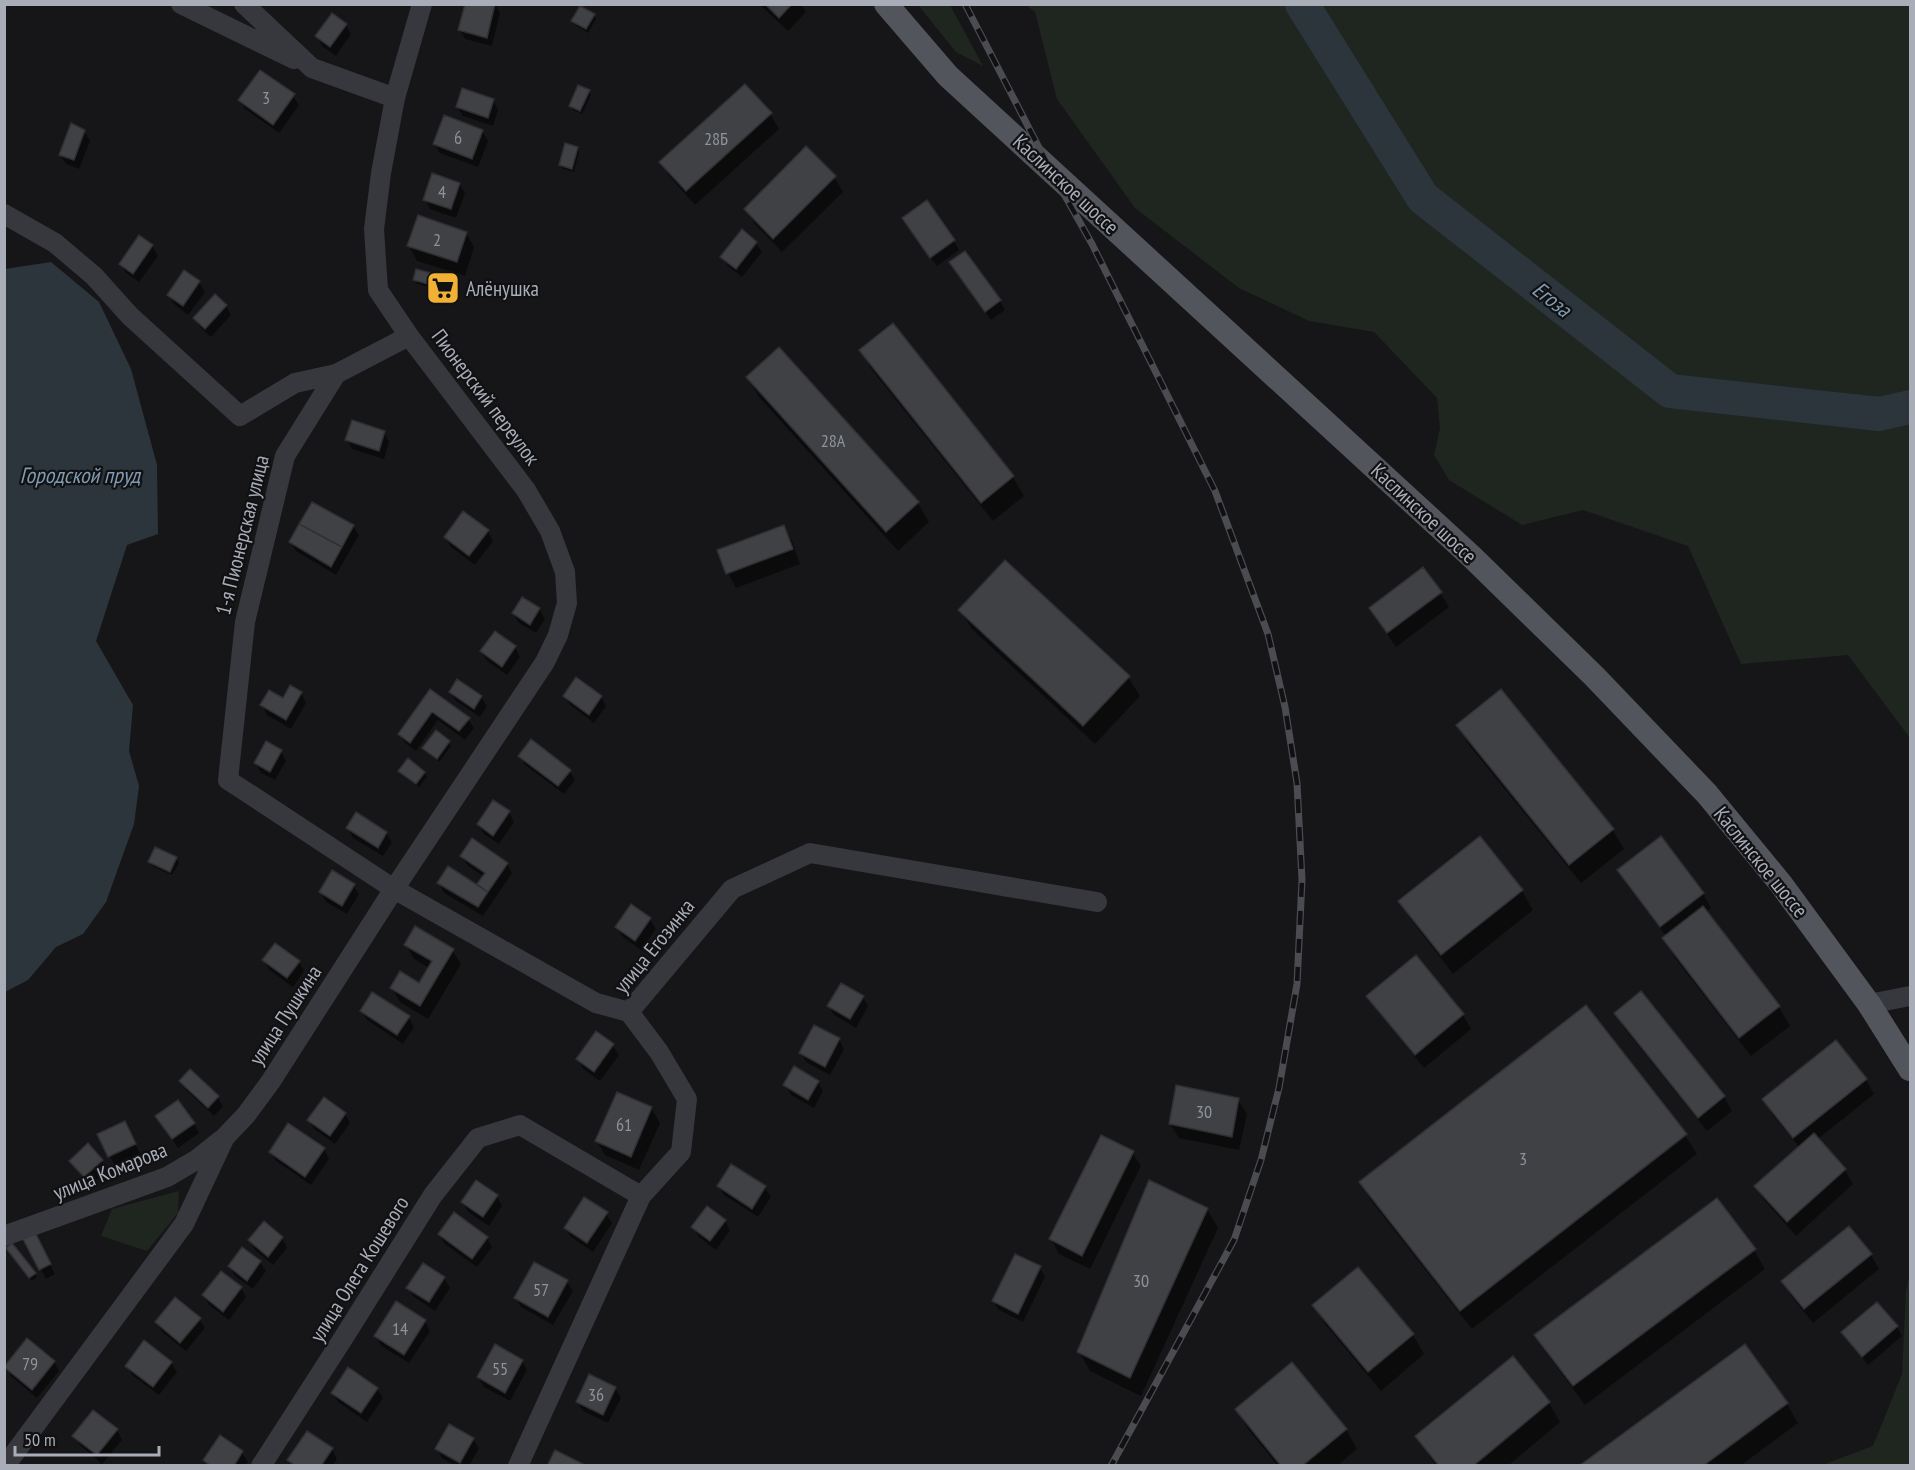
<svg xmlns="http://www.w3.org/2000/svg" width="1915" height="1470" viewBox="0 0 1915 1470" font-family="'PT Sans Narrow',sans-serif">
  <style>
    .green { fill: #1e261f }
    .water { fill: #2c353c }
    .shadow { fill: #0007 }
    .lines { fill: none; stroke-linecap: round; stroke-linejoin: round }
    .river { stroke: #2c353c; stroke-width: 34 }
    .building { fill: #404145; stroke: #303034; stroke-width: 1.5 }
    .minor { stroke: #37383d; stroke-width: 20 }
    .major { stroke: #53555c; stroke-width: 24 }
    .rail-casing { stroke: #4a4c52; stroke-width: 7 }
    .rail { stroke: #111113; stroke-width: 4.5; stroke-dasharray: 14; stroke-linecap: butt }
    .labels { text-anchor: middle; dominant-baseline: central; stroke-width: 4.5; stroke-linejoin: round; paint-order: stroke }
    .number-label { font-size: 18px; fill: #8e929b }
    .street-label { font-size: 21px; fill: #a8adb8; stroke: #111113 }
    .poi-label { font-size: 21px; fill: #a8adb8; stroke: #111113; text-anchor: start }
    .water-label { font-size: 22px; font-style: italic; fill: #7f9bb3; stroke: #111113 }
  </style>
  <rect width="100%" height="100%" fill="#161618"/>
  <path class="green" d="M918,5H950L983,66L956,52Z
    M1026,5H1910V738L1848,655L1741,664L1688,546L1583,510L1522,525L1449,480L1434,455L1440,428L1437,398L1374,332L1309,321L1239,288L1135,208L1057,99L1035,12Z
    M179,1191L178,1213L147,1251L101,1236L112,1209Z
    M1910,1271V1465H1822L1873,1446L1902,1374L1906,1292Z"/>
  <path class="water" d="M51,262L99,302L131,369L157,465L158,534L127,545L96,641L133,705L129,751L139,786L134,824L106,902L83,934L56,947L28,980L5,992V269Z"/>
  <path class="shadow" d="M467,4H495L500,13L492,46L465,39L460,30Z
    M759,4H801L806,12L788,31Z
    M594,15L596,19L588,33L575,25L573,21Z
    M346,25L351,34L336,56L322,46L317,36Z
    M589,91L591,95L582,114L573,110L570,106Z
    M293,96L299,105L279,133L245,109L240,100Z
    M493,100L498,110L493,126L463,116L457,107Z
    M770,114L779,129L695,205L670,177L661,162Z
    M84,131L90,141L79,169L66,164L60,155Z
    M482,131L488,141L478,167L440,153L435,144Z
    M577,148L579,152L574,172L563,169L560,165Z
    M834,177L843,192L782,252L754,223L746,209Z
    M459,184L465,193L456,218L430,209L425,199Z
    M909,228L954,241L959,250L937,266Z
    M466,233L474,247L465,276L417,261L409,246Z
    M139,237L152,246L158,256L139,282L126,273L121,264Z
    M756,243L762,252L742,277L728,266L722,257Z
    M185,272L199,282L205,292L188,315L174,304L169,295Z
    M956,272L1000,301L1005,310L991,320Z
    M445,279L447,283L445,291L417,284L414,280Z
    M226,306L231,315L211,337L200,327L195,318Z
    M779,350L918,503L929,522L898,551L759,397L748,378Z
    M861,350L1013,477L1024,496L993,521L872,370Z
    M384,432L389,442L384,459L352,449L347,440Z
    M353,526L359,535L336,575L296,551L290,542Z
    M783,526L792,541L800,564L736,588L728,573Z
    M488,531L493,541L475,565L451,547L445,537Z
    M1440,593L1449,607L1396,647L1370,609Z
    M522,599L539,609L545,619L536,633L519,623L513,613Z
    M960,610L1128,677L1140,696L1095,744L972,629Z
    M515,647L520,657L507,675L487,661L481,651Z
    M430,691L468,719L474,728L465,740L438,720L416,751L405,743L400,734Z
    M450,692L481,697L487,706L480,717L456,701Z
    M301,693L306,703L291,729L267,715L262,705Z
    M565,696L601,697L606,706L594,723L570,705Z
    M1458,725L1612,829L1624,849L1581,883L1469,745Z
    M449,742L451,746L439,762L424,748Z
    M281,751L286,761L275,780L261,773L256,763Z
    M520,756L570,771L575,780L564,794L525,765Z
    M400,771L424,773L427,777L419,787L402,775Z
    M509,812L514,822L499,844L484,834L478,824Z
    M348,828L386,833L392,842L383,856L353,838Z
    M1480,838L1522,891L1533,910L1453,974L1412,921L1400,902Z
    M462,856L507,864L512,873L483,916L444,893L439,883L477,886L484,877L467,865Z
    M176,859L179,863L172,875L152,866L150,861Z
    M1619,871L1703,893L1711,908L1706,912L1779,1007L1790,1026L1751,1056L1675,958L1664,939L1667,937L1627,885Z
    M353,885L359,894L347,914L326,902L321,892Z
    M632,906L650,919L656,929L641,950L622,936L617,927Z
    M406,945L452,950L461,964L428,1019L400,1002L392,988L420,985L429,968L414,959Z
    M1415,957L1463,1015L1471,1029L1424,1068L1377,1010L1368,996Z
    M264,960L299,962L304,971L293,987L269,970Z
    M863,997L868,1006L856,1028L834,1015L829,1006Z
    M362,1011L409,1017L414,1027L403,1044L367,1020Z
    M1616,1014L1724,1097L1732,1111L1707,1131L1624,1028Z
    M597,1033L613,1046L619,1055L600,1081L583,1069L578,1059Z
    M839,1039L844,1049L830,1075L806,1062L801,1053Z
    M1866,1080L1874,1094L1818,1139L1845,1170L1853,1184L1796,1236L1765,1201L1756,1187L1800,1148L1772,1114L1764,1100Z
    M181,1081L217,1097L223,1106L214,1116L186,1090Z
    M818,1082L823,1091L814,1108L791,1095L785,1085Z
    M1238,1100L1247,1114L1239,1150L1179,1138L1170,1124Z
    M651,1108L660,1123L639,1170L605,1155L597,1141Z
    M345,1114L350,1123L335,1144L314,1129L309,1120Z
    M194,1124L199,1133L178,1148L163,1126Z
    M130,1132L140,1154L115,1166L99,1135Z
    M1685,1135L1697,1154L1472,1329L1372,1202L1361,1182Z
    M324,1149L329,1159L311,1185L276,1161L271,1152Z
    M1132,1152L1141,1166L1090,1269L1059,1254L1051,1239Z
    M71,1161H102L107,1170L90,1186Z
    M731,1166L765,1188L771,1197L758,1217L724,1195L718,1186Z
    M497,1196L502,1206L489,1226L468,1212L463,1202Z
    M1207,1209L1218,1228L1141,1396L1090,1371L1079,1352Z
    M606,1214L612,1223L593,1252L571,1237L565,1228Z
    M725,1221L730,1230L716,1250L699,1237L693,1227Z
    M439,1234L487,1238L492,1247L477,1267L445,1244Z
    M282,1238L287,1248L273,1265L255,1250L250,1241Z
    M25,1239L40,1244L55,1274L46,1279Z
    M1754,1250L1765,1269L1585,1405L1547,1354L1536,1335Z
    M10,1253L34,1273L37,1277L32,1281Z
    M1871,1255L1879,1269L1813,1323L1791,1296L1783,1281Z
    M260,1262L266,1271L253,1289L235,1276L229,1266Z
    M423,1265L444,1278L450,1288L435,1311L414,1297L408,1288Z
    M1039,1267L1045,1277L1023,1322L999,1310L993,1301Z
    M1358,1269L1413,1335L1424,1354L1381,1391L1325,1324L1314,1305Z
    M567,1282L573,1291L553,1325L521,1307L516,1298Z
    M241,1288L246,1297L229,1320L209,1305L204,1295Z
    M199,1319L205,1328L186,1351L162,1332L157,1322Z
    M425,1321L430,1331L409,1363L381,1346L376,1336Z
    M1897,1327L1902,1336L1868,1365L1843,1333Z
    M1512,1358L1549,1403L1560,1422L1508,1466H1436L1417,1437Z
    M522,1361L527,1370L510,1401L484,1387L478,1377Z
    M54,1362L59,1371L37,1398L11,1376L6,1367Z
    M171,1363L177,1372L159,1395L132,1375L127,1366Z
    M615,1388L621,1398L608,1423L583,1411L577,1402Z
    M377,1389L383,1398L367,1422L338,1402L333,1393Z
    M1787,1404L1798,1423L1740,1466H1582Z
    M1237,1409L1346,1429L1357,1449L1337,1466H1278L1248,1429Z
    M117,1430L122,1440L102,1464L80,1445L74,1436Z
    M220,1437L242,1453L248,1462L245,1466H208L205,1460Z
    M473,1439L479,1448L469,1466H455L442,1458L437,1449Z
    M332,1449L337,1459L332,1466H292L289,1460Z"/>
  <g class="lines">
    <path class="river" d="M1302,4L1423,198L1670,391L1879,414L1910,407"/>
  </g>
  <path class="building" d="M465,4H495L487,38L458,30Z
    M765,4H792L779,18Z
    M580,6L595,14L586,29L571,21Z
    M332,13L347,24L330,47L315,36Z
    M260,70L295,94L273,125L238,100Z
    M745,84L772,113L686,191L659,162Z
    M578,85L590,90L580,111L569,106Z
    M462,88L494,99L488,118L456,107Z
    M444,115L483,130L472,159L433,144Z
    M71,123L85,130L74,160L59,155Z
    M565,143L578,147L572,169L559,165Z
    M806,146L836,176L773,239L744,209Z
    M432,173L460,183L451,209L423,200Z
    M927,200L955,240L930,258L902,218Z
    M418,215L467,232L457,262L407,246Z
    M742,229L757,242L736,269L720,257Z
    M139,235L153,245L133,274L119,264Z
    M965,251L1001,300L985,312L949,262Z
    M416,269L446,277L443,288L413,280Z
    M184,270L200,281L183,306L167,295Z
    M215,294L227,305L205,329L193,318Z
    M893,323L1014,476L981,503L859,350Z
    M779,347L919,502L886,532L746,377Z
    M352,420L385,431L379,451L345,440Z
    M312,502L354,525L342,547L299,524Z
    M463,511L489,530L469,556L444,537Z
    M299,524L342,547L331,567L289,542Z
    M784,525L793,549L726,574L717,550Z
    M1005,560L1130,676L1083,726L958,610Z
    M1423,567L1442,592L1387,633L1369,608Z
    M522,597L540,608L530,625L512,613Z
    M495,631L516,646L502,667L480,651Z
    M576,677L602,696L589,715L563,696Z
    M457,679L482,696L474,709L449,692Z
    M290,685L302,692L286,720L260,705L269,690L283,698Z
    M430,689L470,718L459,731L432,712L410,743L398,734Z
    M1501,689L1614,829L1569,865L1456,725Z
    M436,730L450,741L437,759L422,748Z
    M531,739L571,770L558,786L518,756Z
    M266,741L282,750L270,772L254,763Z
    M408,758L425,772L416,784L398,771Z
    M493,800L510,811L493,836L477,824Z
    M356,812L387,832L378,848L346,828Z
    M1480,836L1523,890L1441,955L1398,901Z
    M1661,836L1704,893L1660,927L1617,870Z
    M472,838L508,863L488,892L477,884L485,873L460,856Z
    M155,847L177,857L170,872L148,862Z
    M448,866L488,892L478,907L437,883Z
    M332,870L355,884L342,906L319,892Z
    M631,904L651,918L635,941L615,927Z
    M1703,906L1780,1006L1739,1038L1662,938Z
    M415,926L454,949L420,1006L390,988L400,971L419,983L432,961L404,945Z
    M275,943L300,961L287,978L262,960Z
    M1416,955L1464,1014L1415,1055L1366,996Z
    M841,983L864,996L850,1019L827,1006Z
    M1641,991L1725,1096L1698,1118L1614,1013Z
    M372,992L410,1016L397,1035L360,1011Z
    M1586,1005L1687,1134L1460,1311L1359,1182Z
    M814,1025L840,1038L825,1067L799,1053Z
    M596,1031L614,1044L594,1072L576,1059Z
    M1836,1040L1867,1079L1793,1138L1762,1099Z
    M794,1066L819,1081L808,1100L783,1085Z
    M190,1069L219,1096L208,1108L179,1081Z
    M1176,1085L1239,1098L1232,1137L1169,1124Z
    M617,1092L652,1107L631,1157L595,1141Z
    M324,1097L346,1113L330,1136L307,1120Z
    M178,1100L195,1123L172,1139L155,1116Z
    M125,1121L136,1144L108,1157L97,1134Z
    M288,1123L325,1148L305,1177L269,1152Z
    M1814,1133L1846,1169L1787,1222L1754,1186Z
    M1101,1135L1134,1151L1082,1256L1049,1239Z
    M88,1143L103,1160L84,1177L69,1161Z
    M731,1164L766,1186L752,1209L717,1186Z
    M476,1180L498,1195L483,1217L461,1202Z
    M1149,1180L1208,1208L1130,1378L1077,1352Z
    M584,1197L608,1212L587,1243L564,1228Z
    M1717,1198L1756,1249L1573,1386L1534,1335Z
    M707,1206L726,1220L710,1241L691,1227Z
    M454,1212L488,1237L472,1259L438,1234Z
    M264,1221L283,1237L268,1257L248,1240Z
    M1849,1226L1872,1254L1804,1309L1781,1281Z
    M35,1232L51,1264L39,1270L23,1239Z
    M12,1243L36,1273L29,1278L6,1248Z
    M242,1247L261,1261L247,1281L228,1266Z
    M1015,1254L1041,1266L1018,1314L992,1301Z
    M534,1262L568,1280L548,1317L514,1298Z
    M423,1263L445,1277L429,1302L406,1288Z
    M1358,1267L1414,1334L1368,1372L1312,1305Z
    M221,1271L242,1287L223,1312L202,1295Z
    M175,1297L201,1318L180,1343L155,1322Z
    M396,1301L426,1320L404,1355L374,1336Z
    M1877,1302L1898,1326L1862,1357L1841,1332Z
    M27,1338L55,1361L32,1390L4,1367Z
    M144,1340L172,1362L153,1387L125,1366Z
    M495,1344L523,1360L505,1393L477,1377Z
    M1745,1344L1788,1403L1703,1466H1579Z
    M1513,1356L1550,1402L1473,1466H1439L1415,1436Z
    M1292,1362L1347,1429L1302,1466H1281L1235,1409Z
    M348,1367L378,1388L361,1413L331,1393Z
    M589,1374L616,1387L603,1415L576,1402Z
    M93,1410L118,1429L97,1455L72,1436Z
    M449,1424L474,1438L460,1463L435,1449Z
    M307,1431L333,1448L321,1466H296L287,1460Z
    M220,1435L243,1451L234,1466H211L203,1460Z
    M555,1450L583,1464L582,1466H547Z"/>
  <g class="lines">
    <path class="minor" d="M181,4L294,59
      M244,4L312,68L395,98
      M4,214L55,243L94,276L130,316L240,416L295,383L336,374L285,456L245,622L228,780L394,889L596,1003L629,1012
      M336,374L409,336
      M1869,1004L1910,996
      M4,1236L167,1177L196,1160L221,1140
      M5,1466L184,1224L225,1137L246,1115L271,1081L394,889L545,662L558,635L567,603L565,572L550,531L526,490L409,336L378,290L374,229L381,173L395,98L422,4
      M261,1466L344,1337L433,1195L478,1138L520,1125L641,1196
      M518,1466L641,1196L681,1152L687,1099L659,1052L629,1012L732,889L810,853L1097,902"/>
    <path class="major" d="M886,4L948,76L1472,557L1594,676L1707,794L1781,884L1869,1004L1910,1069"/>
    <g class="rail-casing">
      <path id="rail" d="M965,4L1050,169L1092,244L1215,491L1268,634L1285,707L1297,783L1302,880L1297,984L1279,1088L1261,1160L1234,1240L1111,1466"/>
    </g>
    <use href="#rail" class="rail"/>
  </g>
  <defs>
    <g id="supermarket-square" transform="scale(1.725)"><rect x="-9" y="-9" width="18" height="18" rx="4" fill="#f2b134" stroke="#111113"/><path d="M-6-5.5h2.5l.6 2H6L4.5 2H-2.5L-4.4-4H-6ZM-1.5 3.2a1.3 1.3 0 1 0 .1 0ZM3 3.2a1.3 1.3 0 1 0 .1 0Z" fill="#111"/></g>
  </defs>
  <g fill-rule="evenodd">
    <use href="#supermarket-square" x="443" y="288"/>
  </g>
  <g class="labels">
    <g class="number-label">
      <text x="266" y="97">3</text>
      <text x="458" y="137">6</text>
      <text x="716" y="138">28Б</text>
      <text x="442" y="191">4</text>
      <text x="437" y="239">2</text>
      <text x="833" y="440">28А</text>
      <text x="1204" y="1111">30</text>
      <text x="624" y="1124">61</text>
      <text x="1523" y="1158">3</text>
      <text x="1141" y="1280">30</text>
      <text x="541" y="1289">57</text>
      <text x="400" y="1328">14</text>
      <text x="30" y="1363">79</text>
      <text x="500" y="1368">55</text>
      <text x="596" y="1394">36</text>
    </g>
    <g class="street-label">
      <text transform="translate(1066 184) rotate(43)">Каслинское шоссе</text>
      <text transform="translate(486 397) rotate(53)">Пионерский переулок</text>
      <text transform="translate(1424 513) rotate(43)">Каслинское шоссе</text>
      <text transform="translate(242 535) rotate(-76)">1-я Пионерская улица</text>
      <text transform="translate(1761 862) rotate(51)">Каслинское шоссе</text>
      <text transform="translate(654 946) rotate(-51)">улица Егозинка</text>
      <text transform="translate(285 1015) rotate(-57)">улица Пушкина</text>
      <text transform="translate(110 1171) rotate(-22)">улица Комарова</text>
      <text transform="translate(359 1269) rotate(-58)">улица Олега Кошевого</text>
    </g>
    <g class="poi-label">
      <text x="466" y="288">Алёнушка</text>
    </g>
    <g class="water-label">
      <text transform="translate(1552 299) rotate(38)">Егоза</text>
      <text x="80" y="475">Городской пруд</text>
    </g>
  </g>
  <rect width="1915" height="1470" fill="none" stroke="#a8adb8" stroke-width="12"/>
  <path d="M15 1446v9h144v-9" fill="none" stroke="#a8adb8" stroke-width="3"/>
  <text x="24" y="1446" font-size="18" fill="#a8adb8" stroke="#111113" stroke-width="4.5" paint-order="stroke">50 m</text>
</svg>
